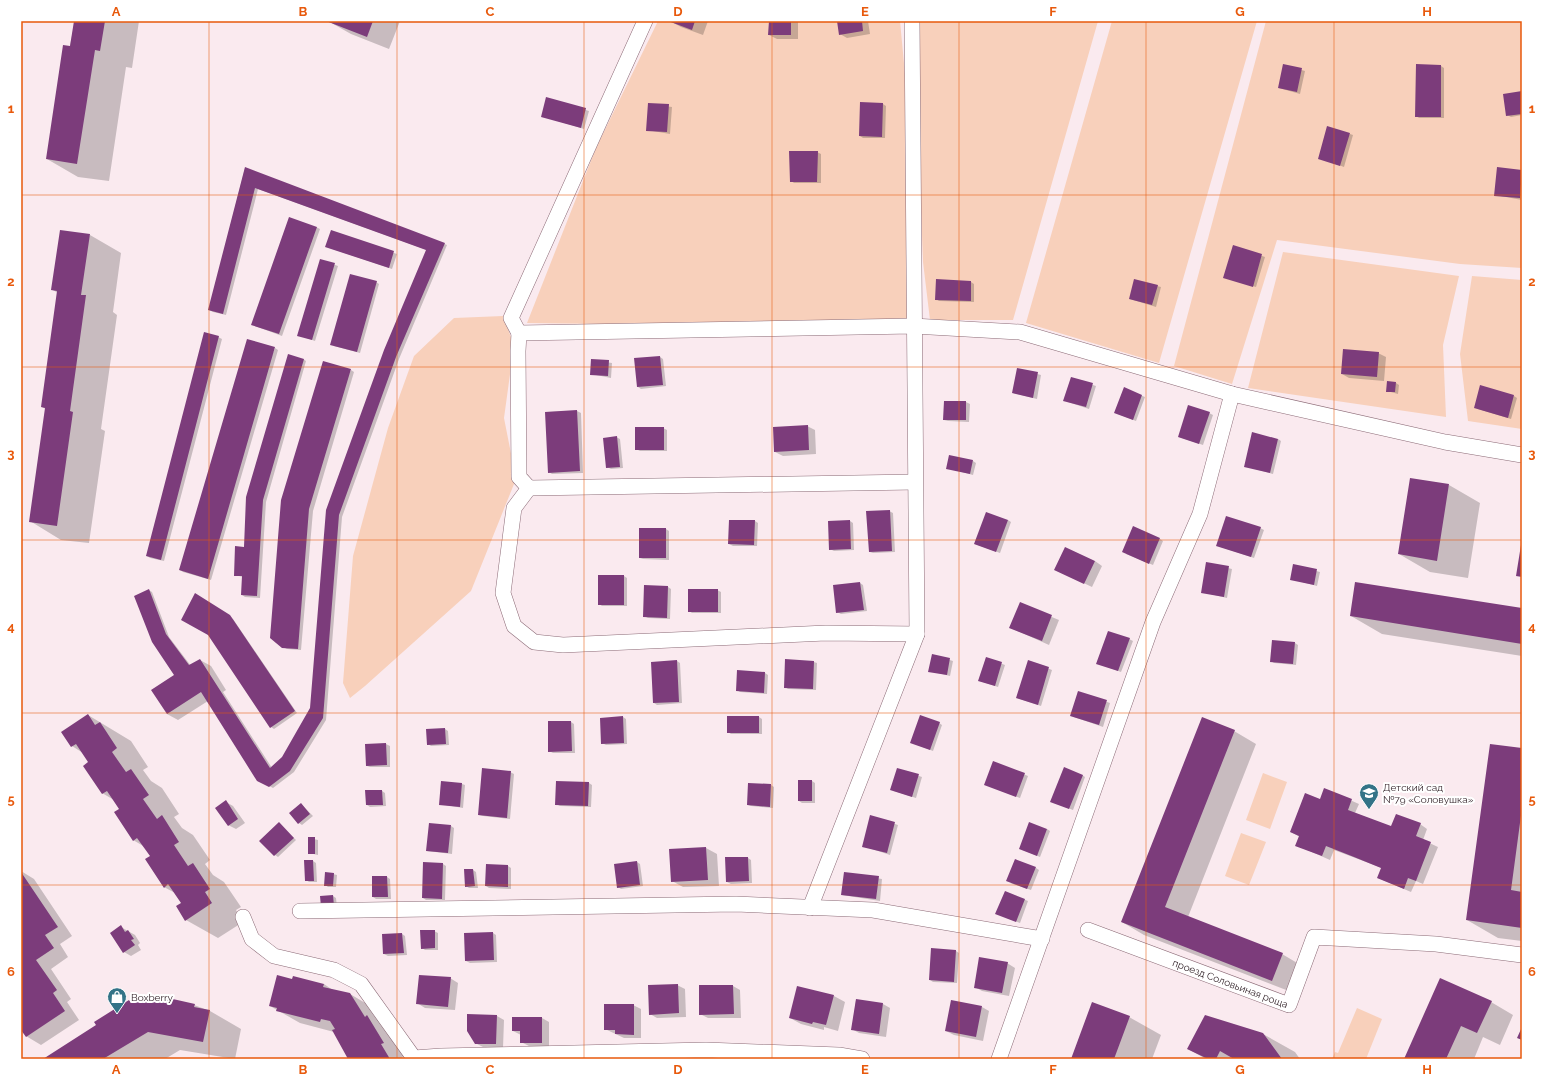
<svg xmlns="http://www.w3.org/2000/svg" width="1543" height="1080" viewBox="0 0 1543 1080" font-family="Raleway,sans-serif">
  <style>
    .green { fill: #f8d0bb }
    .shadow { fill: #0003 }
    .building { fill: #7c3c7b }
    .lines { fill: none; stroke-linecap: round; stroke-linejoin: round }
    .street-casing { stroke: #8c6b77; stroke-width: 16 }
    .street { stroke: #fff; stroke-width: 15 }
    .grid { fill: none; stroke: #e8590c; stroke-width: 1; stroke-opacity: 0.55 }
    .labels { text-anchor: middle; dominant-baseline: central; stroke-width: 4; stroke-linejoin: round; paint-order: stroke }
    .poi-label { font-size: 10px; fill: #36272d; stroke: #fff; text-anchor: start }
    .street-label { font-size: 10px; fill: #36272d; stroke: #fff }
    .neatline { fill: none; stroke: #e8590c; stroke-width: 1.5 }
    .grid-label { font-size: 13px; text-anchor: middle; font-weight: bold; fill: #e8590c }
  </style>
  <rect width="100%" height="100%" fill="#faeaef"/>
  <path class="green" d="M658,21H900L905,74L915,319L757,326L527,323L596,148Z
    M914,21H1098L1013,320H930L923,262Z
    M1112,21H1257L1159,363L1026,323Z
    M1266,21H1522V268L1460,264L1277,240L1232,384L1174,366Z
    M1283,252L1459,276L1443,345L1446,417L1248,388Z
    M1472,276L1522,280V429L1468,421L1460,354Z
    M503,316L514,345L504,418L516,479L471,591L365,686L350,698L343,683L353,556L388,428L414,356L454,318Z
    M1263,773L1287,782L1270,829L1246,820Z
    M1241,833L1266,842L1249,885L1225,876Z
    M1357,1008L1382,1019L1366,1059H1332L1335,1052L1338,1053Z"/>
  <path class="shadow" d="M75,21H139L132,68L126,67L109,181L78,177L47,159Z
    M328,21H400L389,49L351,34Z
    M670,21H708L703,35L681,27Z
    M770,21H798V39H777L769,35Z
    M838,21H868L870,34L847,38L840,34Z
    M1284,65L1305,71L1300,94L1279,88Z
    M1417,65L1441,66L1444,68V118H1419L1416,116Z
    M1522,92V115L1511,117L1507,115Z
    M547,98L589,111L584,129L542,116Z
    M861,103L883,104L886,106L885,138H863L860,136Z
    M649,104L672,107L670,134L647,130Z
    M1350,134L1353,135L1344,167L1319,158Z
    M817,152L821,154V183H794L791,181Z
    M245,168L447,245L399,359L342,517L326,720L294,772L273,788L258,780L208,701L178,720L167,714L176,675L149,590L152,592L169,637L191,666L200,660L211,666L226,690L223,692L272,768L283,758L311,708L327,510L427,250L258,189L226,315L213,312L209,310Z
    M1498,168L1522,171V200L1495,195Z
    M316,227L320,229L282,336L255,326Z
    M331,232L397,254L392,269L330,248Z
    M90,235L121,253L113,312L117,315L101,429L105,431L89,543L61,540L30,521L46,409L42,407L58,293L53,290Z
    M1233,246L1265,257L1256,287L1226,278Z
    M321,260L338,266L315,341L298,335Z
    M937,281L971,282L974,284V302L939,301L936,299Z
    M376,282L379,284L360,353L334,346Z
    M1157,286L1161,287L1156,307L1130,299Z
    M218,337L222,339L164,561L150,558L147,556Z
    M275,348L278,350L211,580L183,572L180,570Z
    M1378,353L1386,357L1384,381L1349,378L1342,374Z
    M660,357L663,359L666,386L641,389L638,387Z
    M303,359L306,361L266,502L260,598L245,597L242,595L243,577L235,575Z
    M592,360L612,363L611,378L591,374Z
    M1018,369L1041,375L1037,399L1013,393Z
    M351,370L354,372L313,511L301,650L287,649L283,647L282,500Z
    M1071,378L1096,386L1089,409L1068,402Z
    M1396,383L1399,385L1398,394L1387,391Z
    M1124,389L1145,397L1136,421L1118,414Z
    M1514,396L1517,398L1511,419L1478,409Z
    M945,402H966L970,404L969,422L948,421L944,420Z
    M577,411L581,413L583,473L552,474L549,472L546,412Z
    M1209,413L1213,415L1203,445L1182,438Z
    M807,426L815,430L816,454L783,456L775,452Z
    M663,428L667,430V451H640L636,449Z
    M616,437L620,439L623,468L611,469L607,467Z
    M1278,439L1281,441L1273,474L1245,466Z
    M973,461L976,463L973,475L947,468Z
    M1449,485L1480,503L1468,578L1430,572L1399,554Z
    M889,511L893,513L895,552L873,553L870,552Z
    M1008,520L1011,522L1000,553L975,544Z
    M755,521L758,523L757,546H733L729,544Z
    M850,521L853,523L854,550L834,551L830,549Z
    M1260,528L1264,530L1254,558L1221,547Z
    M666,529L669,531V560L643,559L640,558Z
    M1160,539L1163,541L1153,565L1126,554Z
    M1095,561L1102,566L1092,587L1056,570Z
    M1207,563L1232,569L1227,598L1202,592Z
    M1294,565L1320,572L1317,586L1291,579Z
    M624,576L627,578V606H602L599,604Z
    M860,583L863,585L867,611L841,614L837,612Z
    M668,587L671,589L670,619L648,618L644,616Z
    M717,590L721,592V613H692L689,611Z
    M196,595L233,619L297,713L274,729L271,727Z
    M1020,604L1059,620L1049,645L1011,628Z
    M1522,609V656L1382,634L1351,616Z
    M1129,639L1133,641L1121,672L1099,664Z
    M1295,643L1298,645L1296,665L1274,663L1271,661Z
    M933,655L953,661L950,676L930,671Z
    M986,658L1005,665L998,687L980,681Z
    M677,661L680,663L682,703L657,705L654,703Z
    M1029,661L1052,670L1041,706L1017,698Z
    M814,662L817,663L816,690L788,689L785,687Z
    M765,673L768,675L767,694L740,692L737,690Z
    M1078,692L1110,703L1103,727L1074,717Z
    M88,715L131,741L148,767L143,770L151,781L162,788L179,814L174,817L182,828L193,835L210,860L205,864L213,875L224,882L241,907L236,910L243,922L218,938L186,920L182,903L175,893L164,887L151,857L145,847L133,840L120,809L114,800L102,793L89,762L83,753L72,746Z
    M623,717L626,719L627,744L606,745L602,743Z
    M759,717L762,719V734H731L728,732Z
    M571,722L574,724L575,753H553L549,751Z
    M939,723L942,725L933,751L915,744Z
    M445,729L448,731L449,745L431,746L428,744Z
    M1234,731L1256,744L1188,917L1282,954L1304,967L1294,993L1144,935L1122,922Z
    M386,744L390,746V767H370L367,766L366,745Z
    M1522,749V941L1498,938L1467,920Z
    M994,762L1028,776L1020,798L989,786Z
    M898,769L922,777L916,798L894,791Z
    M510,772L514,774L510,819L483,816L479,815Z
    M1082,775L1085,777L1073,810L1055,803Z
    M812,781L815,783V803H802L799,801Z
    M441,782L462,784L465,785L463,808L440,804Z
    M589,783L592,785L591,807L560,806L556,804Z
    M771,785L774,787L773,808L751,806L748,805Z
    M1325,789L1359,804L1355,813L1391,827L1420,824L1427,829L1423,840L1438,847L1423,884L1416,881L1411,892L1378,878L1382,868L1334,850L1330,860L1296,845L1300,837L1291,832L1321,800Z
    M382,791L385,793L386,806L370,807L367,805Z
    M226,802L233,806L245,823L236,829L228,825Z
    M301,804L313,816L302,825L299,823Z
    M871,816L898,825L890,855L863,846Z
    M279,824L296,840L278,857L275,855Z
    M451,826L454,828L452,854L427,851Z
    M1047,829L1050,831L1040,857L1023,850Z
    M309,838L318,840V855L309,853Z
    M706,848L717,854L719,886L683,887L672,881Z
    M748,858L751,860L752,883L731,884L727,882Z
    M313,861L316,863L317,882H309L306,880Z
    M637,862L640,864L643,886L621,889L618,887Z
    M443,864L446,866L445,900H426L423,898Z
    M508,866L511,868V889L489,888L486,886Z
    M1036,868L1039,870L1031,890L1010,883Z
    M465,870H473L476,872L478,888H469L466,886Z
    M21,871L34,879L72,936L60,944L68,957L51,969L71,999L67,1002L79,1020L41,1045L26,1036L21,1028Z
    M845,873L882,879L880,901L842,895Z
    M333,874L337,875L336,887H328L325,885Z
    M373,877H387L390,879L391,899H376L373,897Z
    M1005,892L1028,901L1020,923L997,914Z
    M333,896L336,898L337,907L325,908Z
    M121,927L135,935L140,943L138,945L141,950L131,956L124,952Z
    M434,931L438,933V950H425L422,948Z
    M493,933L496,935L497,962L470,963L466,961Z
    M402,934L405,936L407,955L388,956L384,954L383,935Z
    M932,949L956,951L959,953L957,983L933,982L930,980Z
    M1007,963L1015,968L1009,996L982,991L975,987Z
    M450,978L458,983L455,1010L425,1008L417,1003Z
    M324,984L334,991L350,994L372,1007L405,1056L402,1057L404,1059H349L334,1032L300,1023L270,1006Z
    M677,985L685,989L686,1017L657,1018L650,1014Z
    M733,986L740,990L741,1018H708L700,1014Z
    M834,996L845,1002L838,1031L824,1027V1030L801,1024L790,1018Z
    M856,1000L883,1004L890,1008L886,1037L859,1033L852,1029Z
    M129,1001L132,1003L194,1005L210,1011L241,1029L235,1059L180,1050L165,1059H45L98,1025Z
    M1491,1002L1513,1015L1500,1045L1483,1037L1474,1059H1405Z
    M633,1005L641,1009V1038H624L605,1029Z
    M982,1007L989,1011L983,1041L954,1035L946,1031Z
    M497,1016L504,1020L503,1048L483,1047L475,1043Z
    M1129,1017L1161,1035L1152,1059H1072Z
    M513,1018H542L549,1022V1046H529L521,1042V1035L513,1031Z
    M1263,1034L1295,1052L1300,1059H1206L1188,1049Z"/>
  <path class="building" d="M74,21H105L100,51L95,50L77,164L46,159L63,45L70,46Z
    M326,21H373L367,37Z
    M668,21H695L692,30Z
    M769,21H791V35H768Z
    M837,21H862L863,31L839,35Z
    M1283,64L1302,68L1297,92L1278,88Z
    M1416,64L1441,65V117H1415Z
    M1522,91V114L1506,116L1503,94Z
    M546,97L586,108L581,128L541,117Z
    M860,102L883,103L882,137L859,136Z
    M648,103L669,104L667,132L646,131Z
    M1327,126L1350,133L1340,166L1318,159Z
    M789,151H818L817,182H790Z
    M245,167L445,243L396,357L339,515L323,718L290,771L269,787L257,781L201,692L167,714L151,690L174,675L152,642L134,596L149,589L166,634L189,665L200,659L270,768L282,757L310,708L326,510L384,350L426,250L255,188L223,314L208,310Z
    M1497,167L1522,170L1520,198L1494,196Z
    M289,217L317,227L279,334L251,325Z
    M60,230L90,234L81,295H86L70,411L73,412L57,526L29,522L45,408L41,407L57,291L51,290Z
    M331,230L394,251L389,268L325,247Z
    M1233,245L1262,254L1253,287L1223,278Z
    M320,259L335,263L312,340L297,336Z
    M350,274L377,281L357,352L330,345Z
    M936,279L971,281V301L935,300Z
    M1134,279L1158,285L1152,305L1129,299Z
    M204,332L219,336L161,560L146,556Z
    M247,339L275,347L208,579L179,570Z
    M1343,349L1379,352L1377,377L1341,374Z
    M288,354L304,359L263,500L257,596L241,595L242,576H234L235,546L244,547L246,497Z
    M660,356L663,385L637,387L634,358Z
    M591,359L609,360L608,376L590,375Z
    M323,361L351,369L309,509L298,649L282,648L270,638L281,500Z
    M1017,368L1038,372L1033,398L1012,393Z
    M1071,377L1093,383L1086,407L1063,401Z
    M1387,381L1396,382L1395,392H1386Z
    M1480,385L1514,395L1508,418L1474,408Z
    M1124,387L1142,395L1133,420L1114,413Z
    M944,401H966V420H943Z
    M1188,405L1210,412L1199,444L1178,437Z
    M577,410L580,471L548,473L545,412Z
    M808,425L809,450L774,452L773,427Z
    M635,427H664V450H635Z
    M1252,432L1278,439L1270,473L1244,467Z
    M617,436L620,467L606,468L603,438Z
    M949,455L973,460L970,474L946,469Z
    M1410,478L1449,484L1437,561L1398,554Z
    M890,510L892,551L869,552L866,511Z
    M986,512L1008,520L996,552L974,544Z
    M1226,516L1261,527L1251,557L1216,546Z
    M729,520H755L754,545L728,544Z
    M850,520L851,549L829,550L828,521Z
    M1133,526L1160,538L1149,564L1122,552Z
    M639,528H666V558H639Z
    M1521,545H1522V577L1516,576Z
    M1065,547L1095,561L1084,584L1054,570Z
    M1206,562L1229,566L1224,597L1201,593Z
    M1293,564L1317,569L1314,585L1290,580Z
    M598,575H624V605H598Z
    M860,582L864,610L836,613L833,585Z
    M1355,582L1522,608V644L1350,616Z
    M644,585L668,586L667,618L643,617Z
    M688,589H718V612H688Z
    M195,593L230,615L295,711L270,728L208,635L181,620Z
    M1020,602L1052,615L1042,641L1009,628Z
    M1108,631L1130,638L1118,671L1096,664Z
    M1272,640L1295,642L1293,664L1270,662Z
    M932,654L950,658L947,675L928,672Z
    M986,657L1002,662L995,686L978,681Z
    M785,659L814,661L813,689L784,688Z
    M677,660L679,702L653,703L651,662Z
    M1028,660L1049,667L1038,705L1016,698Z
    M737,670L765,672L764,693L736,691Z
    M1078,691L1107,700L1099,725L1070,716Z
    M88,714L95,725L100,722L117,748L112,752L126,772L131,769L149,795L143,799L157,819L162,815L179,842L174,845L188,866L193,863L210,889L205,892L212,903L185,921L176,906L181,903L168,884L164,888L145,859L150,856L137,838L133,841L114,812L119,809L107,791L102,794L83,766L88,762L76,744L71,747L61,732Z
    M920,715L940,722L930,750L910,743Z
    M623,716L624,743L601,744L600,718Z
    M727,716H759V733H727Z
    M1202,717L1235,730L1165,907L1283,953L1272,981L1121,922Z
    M548,721H571L572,751L548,752Z
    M445,728L446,744L427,745L426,729Z
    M386,743L387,765L366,766L365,744Z
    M1490,744L1522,748V808L1511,890L1522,892V928L1466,920Z
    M993,761L1025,773L1016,797L984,785Z
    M1064,767L1083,775L1069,809L1050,802Z
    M482,768L511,771L507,818L478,815Z
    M897,768L919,774L912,797L890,790Z
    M798,780H812V801H798Z
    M441,781L462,783L460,807L439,805Z
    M556,781L589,782L588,806L555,805Z
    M748,783L771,784L770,807L747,805Z
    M1324,788L1352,799L1348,810L1391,826L1396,814L1421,823L1416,836L1431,842L1416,881L1408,878L1404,889L1377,878L1381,868L1354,857L1326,846L1322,856L1295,846L1299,836L1290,832L1305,793L1320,799Z
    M365,790H382L383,805H366Z
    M226,800L238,819L228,826L215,808Z
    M301,803L310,814L298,824L289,813Z
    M870,815L895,822L887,853L862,847Z
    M279,822L294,838L274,856L259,841Z
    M1029,822L1047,829L1037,856L1019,849Z
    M429,823L451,825L448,853L426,851Z
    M308,837H315V854H308Z
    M706,847L708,880L671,882L669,849Z
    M725,857H748L749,881L726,882Z
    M1015,859L1036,867L1027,889L1006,881Z
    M304,860H313L314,881H305Z
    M637,861L640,885L617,888L614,864Z
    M423,862L443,863L442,899L422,898Z
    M486,864L508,865V887L485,886Z
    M464,869H473L475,886L465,887Z
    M21,872L58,927L45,935L54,948L36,960L57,990L53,993L65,1011L26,1037L21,1030Z
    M325,872L334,873L333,886H324Z
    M844,872L879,876L876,899L841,895Z
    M372,876H387L388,897H372Z
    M1005,891L1025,899L1016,922L995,914Z
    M333,895L334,906L321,907L320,896Z
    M121,925L125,932L128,930L134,939L131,940L135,945L123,953L110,933Z
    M420,930H435V948L421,949Z
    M493,932L494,960L465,961L464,933Z
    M402,933L404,953L383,954L382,934Z
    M931,948L956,950L954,982L929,980Z
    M979,957L1008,962L1002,993L974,988Z
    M277,975L292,979L293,976L324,984L323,987L350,993L365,1017L367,1015L384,1043L381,1044L390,1059H348L332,1030L335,1029L330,1021L321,1019L320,1022L276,1011L277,1008L269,1006Z
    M419,975L451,977L448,1007L416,1004Z
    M1440,978L1492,1001L1477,1033L1461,1026L1446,1059H1404Z
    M678,984L679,1013L649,1015L648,985Z
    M699,985H733L734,1014L699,1015Z
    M797,986L834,995L826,1025L813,1022L812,1024L789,1018Z
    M142,995L154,998L155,995L195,1004L194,1007L210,1010L203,1042L148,1032L103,1059H43L96,1025L94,1022L129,1000L131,1003Z
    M856,999L883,1003L879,1034L851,1030Z
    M951,1000L982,1006L976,1037L945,1031Z
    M1092,1002L1130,1016L1114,1059H1071Z
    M604,1004H634V1035L615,1034V1030H604Z
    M467,1014L497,1015L496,1044H475L467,1031Z
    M1205,1015L1263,1033L1282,1059H1234L1220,1051L1216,1059H1208L1187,1049Z
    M512,1017H542V1043H520V1031H512Z
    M1522,1027V1040L1517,1038Z"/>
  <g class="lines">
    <g class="street-casing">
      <g id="street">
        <path d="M645,21L511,318L519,333L913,326L1020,332L1232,394L1445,442L1522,455"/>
        <path d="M519,333L518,351L519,477L529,488"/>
        <path d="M529,488L514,508L503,593L514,626L534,642L563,645L826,633L917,634"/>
        <path d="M529,488L915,482"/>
        <path d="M810,908L917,634L912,21"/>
        <path d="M300,911L736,904L873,910L1042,939"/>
        <path d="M243,917L252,939L274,956L334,970L361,984L414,1058L441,1056L706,1050L839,1055L862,1059"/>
        <path id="s1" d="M1088,930L1289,1005L1314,937L1436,944L1522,955"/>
        <path d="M999,1059L1153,622L1200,514L1232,394"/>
      </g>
    </g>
    <use href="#street" class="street"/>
  </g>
  <path class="grid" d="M209,21V1059M397,21V1059M584,21V1059M772,21V1059M959,21V1059M1146,21V1059M1334,21V1059M21,195H1522M21,367H1522M21,540H1522M21,713H1522M21,885H1522"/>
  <defs>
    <g id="school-pin" transform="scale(1)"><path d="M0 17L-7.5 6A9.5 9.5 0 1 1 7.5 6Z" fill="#337387" stroke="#fff"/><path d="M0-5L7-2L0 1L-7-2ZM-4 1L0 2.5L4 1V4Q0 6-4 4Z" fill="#fff"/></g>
    <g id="shop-pin" transform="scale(1)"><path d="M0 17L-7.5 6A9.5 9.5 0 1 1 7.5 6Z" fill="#337387" stroke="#fff"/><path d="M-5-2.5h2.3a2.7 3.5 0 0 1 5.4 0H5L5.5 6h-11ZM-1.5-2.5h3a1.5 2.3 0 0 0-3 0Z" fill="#fff"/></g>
  </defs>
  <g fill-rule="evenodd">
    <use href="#school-pin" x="1369" y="793"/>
    <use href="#shop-pin" x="117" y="997"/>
  </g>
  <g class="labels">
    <g class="poi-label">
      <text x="1383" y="787">Детский сад<tspan x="1383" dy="12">№79 «Соловушка»</tspan></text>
      <text x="131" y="997">Boxberry</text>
    </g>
    <g class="street-label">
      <text stroke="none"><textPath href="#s1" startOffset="152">проезд Соловьиная роща</textPath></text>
    </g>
  </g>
  <rect width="1543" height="1080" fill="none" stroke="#ffffff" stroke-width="44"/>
  <rect x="22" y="22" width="1499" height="1036" class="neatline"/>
  <g class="grid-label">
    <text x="116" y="16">A</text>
    <text x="303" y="16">B</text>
    <text x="490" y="16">C</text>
    <text x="678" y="16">D</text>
    <text x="865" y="16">E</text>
    <text x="1053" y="16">F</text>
    <text x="1240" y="16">G</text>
    <text x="1427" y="16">H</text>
    <text x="11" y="113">1</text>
    <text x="1532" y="113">1</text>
    <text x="11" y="286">2</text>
    <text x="1532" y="286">2</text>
    <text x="11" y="458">3</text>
    <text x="1532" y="458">3</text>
    <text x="11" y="631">4</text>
    <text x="1532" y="631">4</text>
    <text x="11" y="804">5</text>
    <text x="1532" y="804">5</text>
    <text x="11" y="976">6</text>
    <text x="1532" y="976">6</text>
    <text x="116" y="1074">A</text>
    <text x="303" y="1074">B</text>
    <text x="490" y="1074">C</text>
    <text x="678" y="1074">D</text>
    <text x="865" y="1074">E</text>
    <text x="1053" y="1074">F</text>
    <text x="1240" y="1074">G</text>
    <text x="1427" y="1074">H</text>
  </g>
</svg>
